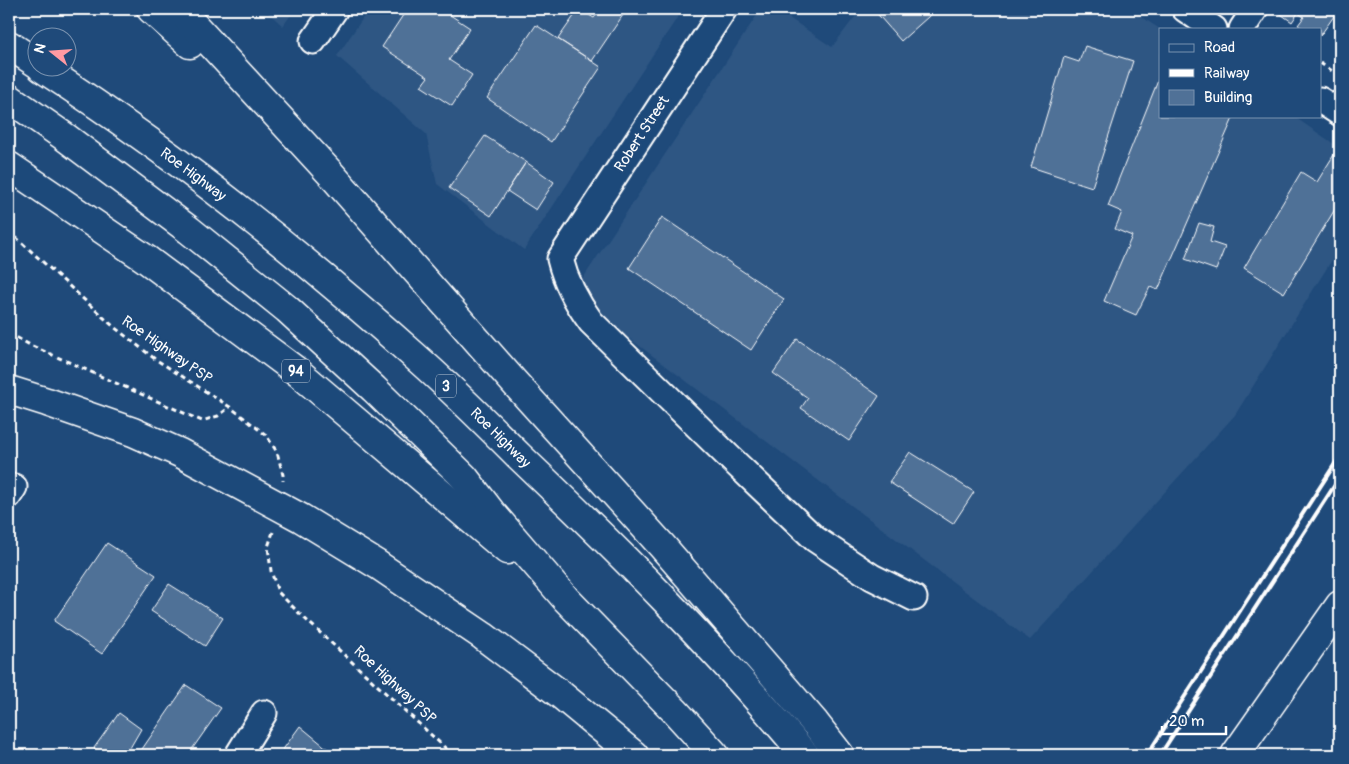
<svg xmlns="http://www.w3.org/2000/svg" width="1349" height="764" viewBox="0 0 1349 764" font-family="Pangolin,sans-serif">
  <style>
    .built { fill: #2e5683 }
    .building { fill: #507197; stroke: #fff }
    .lines { fill: none; stroke-linecap: round; stroke-linejoin: round }
    .minor-casing { stroke: #fff; stroke-width: 29 }
    .major-casing { stroke: #fff; stroke-width: 31 }
    .highway-casing { stroke: #fff; stroke-width: 31 }
    .path { stroke: #fff; stroke-width: 3; stroke-dasharray: 5 4; stroke-linecap: butt }
    .minor { stroke: #1f4a7a; stroke-width: 25 }
    .major { stroke: #1f4a7a; stroke-width: 28 }
    .highway { stroke: #1f4a7a; stroke-width: 28 }
    .rail { stroke: #fff; stroke-width: 4 }
    .labels { text-anchor: middle; dominant-baseline: central; stroke-width: 4.5; stroke-linejoin: round; paint-order: stroke }
    .shield { fill: #1f4a7a; stroke: #bcc9d7; stroke-width: 1 }
    .shield-label { font-size: 14px; font-weight: bold; fill: #fff }
    .street-label { font-size: 15px; fill: #fff; stroke: #1f4a7a }
  </style>
  <rect width="100%" height="100%" fill="#1f4a7a"/>
  <filter id="ink" filterUnits="userSpaceOnUse"><feTurbulence type="fractalNoise" baseFrequency=".02" numOctaves="2"/><feDisplacementMap in="SourceGraphic" scale="10" xChannelSelector="R" yChannelSelector="G"/><feConvolveMatrix kernelMatrix="1 2 1 2 8 2 1 2 1" color-interpolation-filters="sRGB"/></filter>
  <g filter="url(#ink)">
    <path class="built" d="M264,9H295L283,26Z
      M369,9H683L524,250L437,184L426,134L337,56Z
      M761,9H776L832,47L861,9H1129L1160,29V116H1293L1340,148V247L1235,415L1030,640L572,295Z"/>
    <path class="building" d="M407,9H441L470,28L449,60L472,75L452,106L421,86L428,77L382,47Z
      M579,9L594,18L601,9H621L625,12L592,61L558,39Z
      M873,9H937L901,41Z
      M1276,9H1339L1320,36V29H1304L1298,25L1304,17L1298,13L1292,22L1275,10Z
      M536,25L601,67L551,142L487,98Z
      M1085,46L1133,61L1092,187L1031,167L1064,57L1079,62Z
      M1159,78H1160V116H1234L1158,290L1150,287L1136,315L1104,301L1132,236L1115,229L1122,212L1108,206Z
      M485,136L526,162L491,216L449,188Z
      M1335,153L1340,157V201L1284,293L1244,268L1301,172L1317,182Z
      M526,162L554,182L536,210L507,191Z
      M662,217L784,299L751,350L629,268Z
      M1199,223L1214,227L1210,242L1225,247L1216,270L1185,259Z
      M797,339L879,396L849,441L801,408L808,398L773,373Z
      M910,452L974,492L953,524L889,482Z
      M107,543L156,575L102,654L54,621Z
      M169,584L223,618L205,646L151,611Z
      M186,685L221,708L188,755H138Z
      M119,713L141,729L130,748L136,752L134,755H103L94,748Z
      M300,726L335,755H279Z"/>
    <g class="lines">
      <g class="minor-casing">
        <path id="minor" d="M724,9L560,259C566,283 577,303 591,322L728,456L815,539L872,577L914,598
          M1185,9L1214,29
          M1242,29L1255,9
          M313,41L335,9
          M1320,100L1340,113
          M9,495L14,487
          M238,755L264,713"/>
      </g>
      <g class="major-casing">
        <path id="major" d="M1235,755L1340,605"/>
      </g>
      <g class="highway-casing">
        <g id="highway">
          <path d="M151,9L190,44"/>
          <path d="M179,9L331,174L513,381L663,547L815,723L840,755"/>
          <path d="M9,45L38,64"/>
          <path id="s1" d="M42,68C173,153 302,255 418,359C453,390 486,423 519,456C619,551 717,649 805,755"/>
          <path d="M9,98L65,137L189,230L287,309L374,389L464,477L491,512L566,599L675,711L715,755"/>
          <path d="M9,166L146,259L299,373L507,550"/>
          <path d="M9,390L47,402L133,432L180,453L301,518L378,565L483,636L560,694L634,755"/>
        </g>
      </g>
      <path class="path" d="M1320,63L1340,76
        M9,231L114,327L155,359L230,407L266,435L277,452L283,475V481
        M9,333L30,345L202,421L218,416L230,407
        M273,532L268,547L271,571L278,592L302,616L453,755"/>
      <use href="#minor" class="minor"/>
      <use href="#major" class="major"/>
      <use href="#highway" class="highway"/>
      <path class="rail" d="M1147,755L1340,456
        M1160,755L1340,477"/>
    </g>
  </g>
  <g class="labels">
    <g class="shield">
      <rect x="282" y="359.5" width="28" height="23" rx="4"/>
      <rect x="436" y="374.5" width="20" height="23" rx="4"/>
    </g>
    <g class="shield-label">
      <text x="296" y="371">94</text>
      <text x="446" y="386">3</text>
    </g>
    <g class="street-label">
      <text transform="translate(642 134) rotate(-57)">Robert Street</text>
      <text stroke="none"><textPath href="#s1" startOffset="185">Roe Highway</textPath></text>
      <text transform="translate(167 350) rotate(35)">Roe Highway PSP</text>
      <text stroke="none"><textPath href="#s1" startOffset="590">Roe Highway</textPath></text>
      <text transform="translate(395 685) rotate(43)">Roe Highway PSP</text>
    </g>
  </g>
  <rect width="1349" height="764" fill="none" stroke="#1f4a7a" stroke-width="30"/>
  <rect x="15" y="15" width="1319" height="734" fill="none" stroke="#fff" stroke-width="2" filter="url(#ink)"/>
  <rect x="1159" y="28" width="162" height="90" fill="#1f4a7a" stroke="#7992af"/>
  <rect x="1169" y="44" width="25" height="8" fill="#1f4a7a" stroke="#7992af"/>
  <text x="1204" y="52" font-size="15" fill="#ffffff">Road</text>
  <rect x="1169" y="69" width="25" height="8" fill="#ffffff" stroke="#7992af"/>
  <text x="1204" y="78" font-size="15" fill="#ffffff">Railway</text>
  <rect x="1169" y="90" width="25" height="15" fill="#507197" stroke="#7992af"/>
  <text x="1204" y="102" font-size="15" fill="#ffffff">Building</text>
  <g transform="translate(52 52) rotate(287)"><circle r="24" fill="#1f4a7a" stroke="#7992af"/>
  <path d="M0-4L9 19L0 12L-9 19Z" fill="#ff9aa2"/>
  <text y="-8" font-size="14" font-weight="bold" text-anchor="middle" fill="#ffffff">N</text>
  </g>
  <path d="M1162 726v8h64v-8" fill="none" stroke="#ffffff" stroke-width="2.5"/>
  <text x="1169" y="726" font-size="15" fill="#ffffff" stroke="#1f4a7a" stroke-width="4" paint-order="stroke">20 m</text>
</svg>
